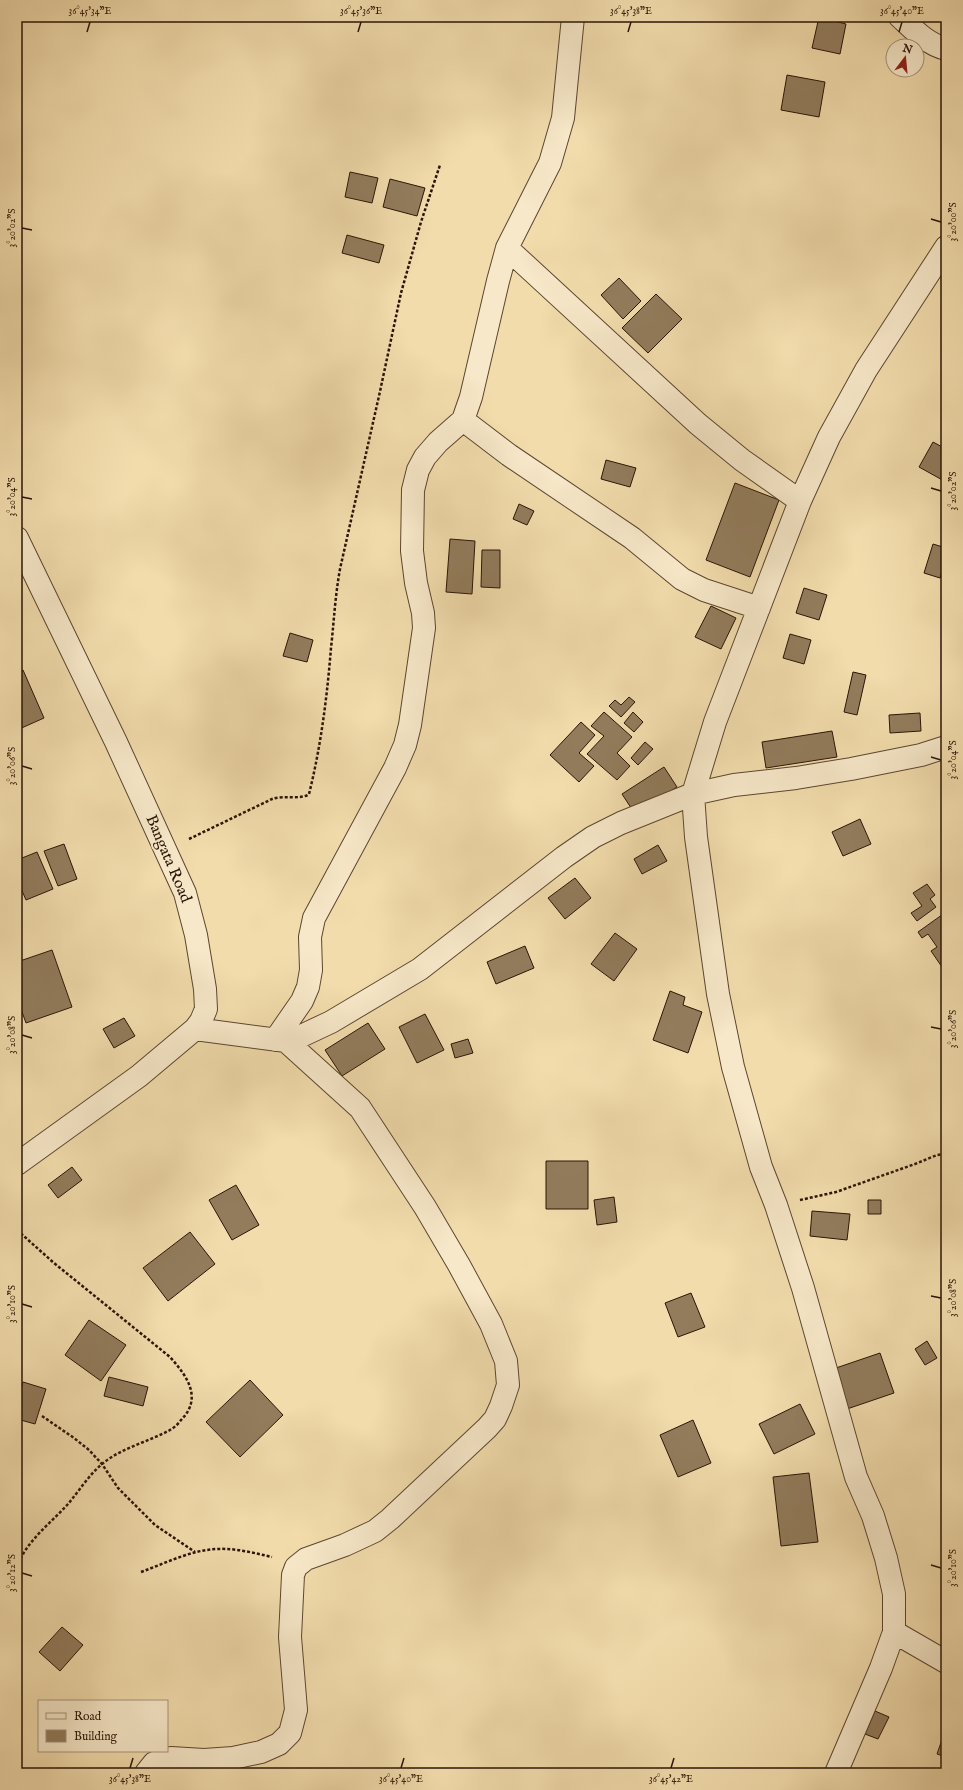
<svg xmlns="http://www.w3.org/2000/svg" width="963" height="1790" viewBox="0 0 963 1790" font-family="'IM FELL English',serif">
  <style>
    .building { fill: #927c5c; stroke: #2a1406 }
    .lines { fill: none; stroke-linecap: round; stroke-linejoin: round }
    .minor-casing { stroke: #5c4630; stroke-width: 24 }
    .path { stroke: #2a1406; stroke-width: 2.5; stroke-dasharray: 3 2; stroke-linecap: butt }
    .minor { stroke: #f7e8c9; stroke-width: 22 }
    .ticks { fill: none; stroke: #2a1406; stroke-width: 1.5 }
    .labels { text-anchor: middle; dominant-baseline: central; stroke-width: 4; stroke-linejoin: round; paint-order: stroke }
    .street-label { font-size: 16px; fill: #2a1406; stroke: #f7e8c9 }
    .neatline { fill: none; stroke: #2a1406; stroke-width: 1.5 }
    .ticks-label { font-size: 10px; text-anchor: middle; fill: #2a1406 }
  </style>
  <rect width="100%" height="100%" fill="#f2dcac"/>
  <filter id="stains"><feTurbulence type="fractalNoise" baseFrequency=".005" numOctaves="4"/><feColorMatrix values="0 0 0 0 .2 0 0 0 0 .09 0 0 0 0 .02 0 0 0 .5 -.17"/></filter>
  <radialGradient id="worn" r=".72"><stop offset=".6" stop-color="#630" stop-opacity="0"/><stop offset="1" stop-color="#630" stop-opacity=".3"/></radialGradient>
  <path class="building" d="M819,17L846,24L840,54L812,48Z
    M787,75L825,82L819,117L781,110Z
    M350,172L378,178L372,203L345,197Z
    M390,179L425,188L417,216L383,207Z
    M347,235L384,245L379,263L342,253Z
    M619,278L641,301L623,319L601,295Z
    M656,294L682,319L648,353L622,328Z
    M933,442L946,449V482L919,467Z
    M606,460L636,468L630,487L601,479Z
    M735,483L779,500L750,577L706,560Z
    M519,504L534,511L527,525L513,519Z
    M450,539L475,541L472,594L446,592Z
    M933,544L946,548V556L940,578L924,573Z
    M482,550H500V588L481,587Z
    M804,588L827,595L819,620L796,613Z
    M711,606L736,618L721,649L695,637Z
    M290,633L313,640L307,662L283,656Z
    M790,634L811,640L804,664L783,658Z
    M23,670L44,718L17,730V672Z
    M853,672L866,675L857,715L844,712Z
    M629,697L635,702L621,717L609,706L615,700L621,705Z
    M943,702H946V723H944Z
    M604,712L632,737L617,753L630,766L617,780L587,754L604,736L591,726Z
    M633,712L643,722L634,732L624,723Z
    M920,713L921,731L890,733L889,715Z
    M581,722L595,735L579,753L594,766L579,782L550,755Z
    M832,731L837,757L766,768L762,742Z
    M645,742L653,749L638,765L631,758Z
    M664,767L677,787L635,814L622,794Z
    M860,819L871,844L843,856L832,832Z
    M64,844L77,879L58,886L44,851Z
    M658,845L667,861L642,874L634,859Z
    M37,852L53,889L26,900L17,879V860Z
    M575,878L591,898L565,919L548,898Z
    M927,884L935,895L930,899L936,907L917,921L911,913L922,906L913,893Z
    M946,912V964L942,967L931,951L937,947L928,934L922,938L918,932Z
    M615,933L637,949L614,981L591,964Z
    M525,946L534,968L496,984L487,962Z
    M52,950L72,1007L26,1023L17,998V962Z
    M670,991L685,997L683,1005L702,1012L688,1053L653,1040Z
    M425,1014L444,1050L417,1063L399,1027Z
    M124,1018L135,1036L114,1048L103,1029Z
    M368,1023L385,1049L342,1076L325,1050Z
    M468,1039L473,1053L455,1058L451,1044Z
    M546,1161H588V1209H546Z
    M72,1167L82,1180L58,1198L48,1185Z
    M236,1185L259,1225L232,1240L209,1200Z
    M614,1197L617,1222L597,1225L594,1200Z
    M868,1200H881V1214H868Z
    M812,1211L850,1214L847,1240L810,1236Z
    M190,1232L215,1264L168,1301L143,1268Z
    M691,1293L705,1327L678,1337L665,1303Z
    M89,1320L126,1345L101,1381L65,1355Z
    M927,1341L937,1358L925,1365L915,1349Z
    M880,1353L894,1393L847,1409L833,1369Z
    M109,1377L148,1387L143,1406L104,1396Z
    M250,1380L283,1415L240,1457L206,1422Z
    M23,1382L46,1389L35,1424L17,1419V1402Z
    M800,1404L815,1434L774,1454L759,1424Z
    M693,1420L711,1463L678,1477L660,1435Z
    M809,1473L818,1542L781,1546L773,1477Z
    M62,1627L83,1645L60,1671L39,1652Z
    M875,1711L889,1717L878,1739L865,1734Z
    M946,1728V1757L937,1754Z"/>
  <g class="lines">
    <g class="minor-casing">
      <path id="minor" d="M900,17C914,30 927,44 946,49
        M507,248L698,424L742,460L800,501
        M463,420L509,455L632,538L682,579L704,590L759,608
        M17,538L116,742L185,893L196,935L205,989L206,1009L201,1021L195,1029L139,1076L17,1164
        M195,1029L286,1041L297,1038L331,1022L420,969L564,857L593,837L621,823L693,794L734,785L796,778L851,769L921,755L946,747
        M275,1040L302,1001L308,987L311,970L310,937L314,918L395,768L405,745L410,725L424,628L423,613L416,583L412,551L413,490L418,470L425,457L438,442L463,420L471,397L498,281L507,248L550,163L563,118L573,17
        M894,1632L946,1662
        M146,1773L154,1763L161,1760L171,1758L204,1760L233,1758L261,1752L279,1744L290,1733L296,1710L290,1637L293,1575L296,1567L306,1559L345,1545L375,1531L390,1519L487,1428L495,1419L501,1406L508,1385L506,1361L491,1324L459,1265L425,1207L360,1108L286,1041
        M836,1773L881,1668L894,1632V1594L886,1558L873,1516L856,1477L803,1288L776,1205L761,1167L733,1067L718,994L696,837L693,794L715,722L800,501L829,437L866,370L946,247"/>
    </g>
    <path class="path" d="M189,839L272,799C283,795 302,800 309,794C321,746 327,697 331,648C334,621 335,597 340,569L379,396L401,293L421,222L440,165
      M800,1200L836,1192L915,1164L937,1155L946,1154
      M17,1230L54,1263L170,1357C187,1376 203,1398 181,1420C178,1424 174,1428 170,1430C148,1442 121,1448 102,1464C89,1475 79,1491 68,1504C50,1524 26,1541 17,1567
      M42,1416L74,1438L89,1450L102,1464L118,1488L155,1525L195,1552
      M141,1572C166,1563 191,1550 217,1549C236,1548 254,1553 272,1557"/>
    <use href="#minor" class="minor"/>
  </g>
  <path class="ticks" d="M87,32L90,22M358,32L361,22M628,32L631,22M899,32L902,22M931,219L941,222M22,228L32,230M931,488L941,491M22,497L32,499M931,757L941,760M22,766L32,769M931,1027L941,1029M22,1035L32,1038M931,1296L941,1298M22,1304L32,1307M931,1565L941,1568M22,1573L32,1576M130,1768L133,1758M401,1768L404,1758M671,1768L674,1758"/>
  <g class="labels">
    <g class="street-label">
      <text transform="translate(168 859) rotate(67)">Bangata Road</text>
    </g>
  </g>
  <rect width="963" height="1790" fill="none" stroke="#f2dcac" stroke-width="44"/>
  <rect x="38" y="1700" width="130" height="52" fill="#f7e8c9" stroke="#a5937b"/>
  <rect x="46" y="1713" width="20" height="6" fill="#f7e8c9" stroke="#a5937b"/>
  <text x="74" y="1720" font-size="12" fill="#2a1406">Road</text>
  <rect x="46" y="1730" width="20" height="12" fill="#927c5c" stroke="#a5937b"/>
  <text x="74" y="1740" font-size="12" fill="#2a1406">Building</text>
  <g transform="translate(905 58) rotate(16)"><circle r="19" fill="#f7e8c9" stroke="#a5937b"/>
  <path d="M0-3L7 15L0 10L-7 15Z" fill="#8f2418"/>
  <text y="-6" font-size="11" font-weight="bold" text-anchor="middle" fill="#2a1406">N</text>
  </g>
  <rect x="22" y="22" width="919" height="1746" class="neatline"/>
  <g class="ticks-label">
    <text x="90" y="14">36°45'34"E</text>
    <text x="361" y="14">36°45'36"E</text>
    <text x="631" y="14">36°45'38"E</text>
    <text x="902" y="14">36°45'40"E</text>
    <text transform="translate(952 222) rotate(-90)" y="4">3°20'00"S</text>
    <text transform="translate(11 228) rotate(-90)" y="4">3°20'02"S</text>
    <text transform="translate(952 491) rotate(-90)" y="4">3°20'02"S</text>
    <text transform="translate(11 497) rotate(-90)" y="4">3°20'04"S</text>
    <text transform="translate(952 760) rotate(-90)" y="4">3°20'04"S</text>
    <text transform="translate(11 766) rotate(-90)" y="4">3°20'06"S</text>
    <text transform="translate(952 1029) rotate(-90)" y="4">3°20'06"S</text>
    <text transform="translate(11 1035) rotate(-90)" y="4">3°20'08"S</text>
    <text transform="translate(952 1298) rotate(-90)" y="4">3°20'08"S</text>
    <text transform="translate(11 1304) rotate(-90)" y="4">3°20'10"S</text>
    <text transform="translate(952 1568) rotate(-90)" y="4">3°20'10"S</text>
    <text transform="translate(11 1573) rotate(-90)" y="4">3°20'12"S</text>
    <text x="130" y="1782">36°45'38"E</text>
    <text x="401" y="1782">36°45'40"E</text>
    <text x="671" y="1782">36°45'42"E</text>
  </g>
  <rect width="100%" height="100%" filter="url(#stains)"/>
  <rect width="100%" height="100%" fill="url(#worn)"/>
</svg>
